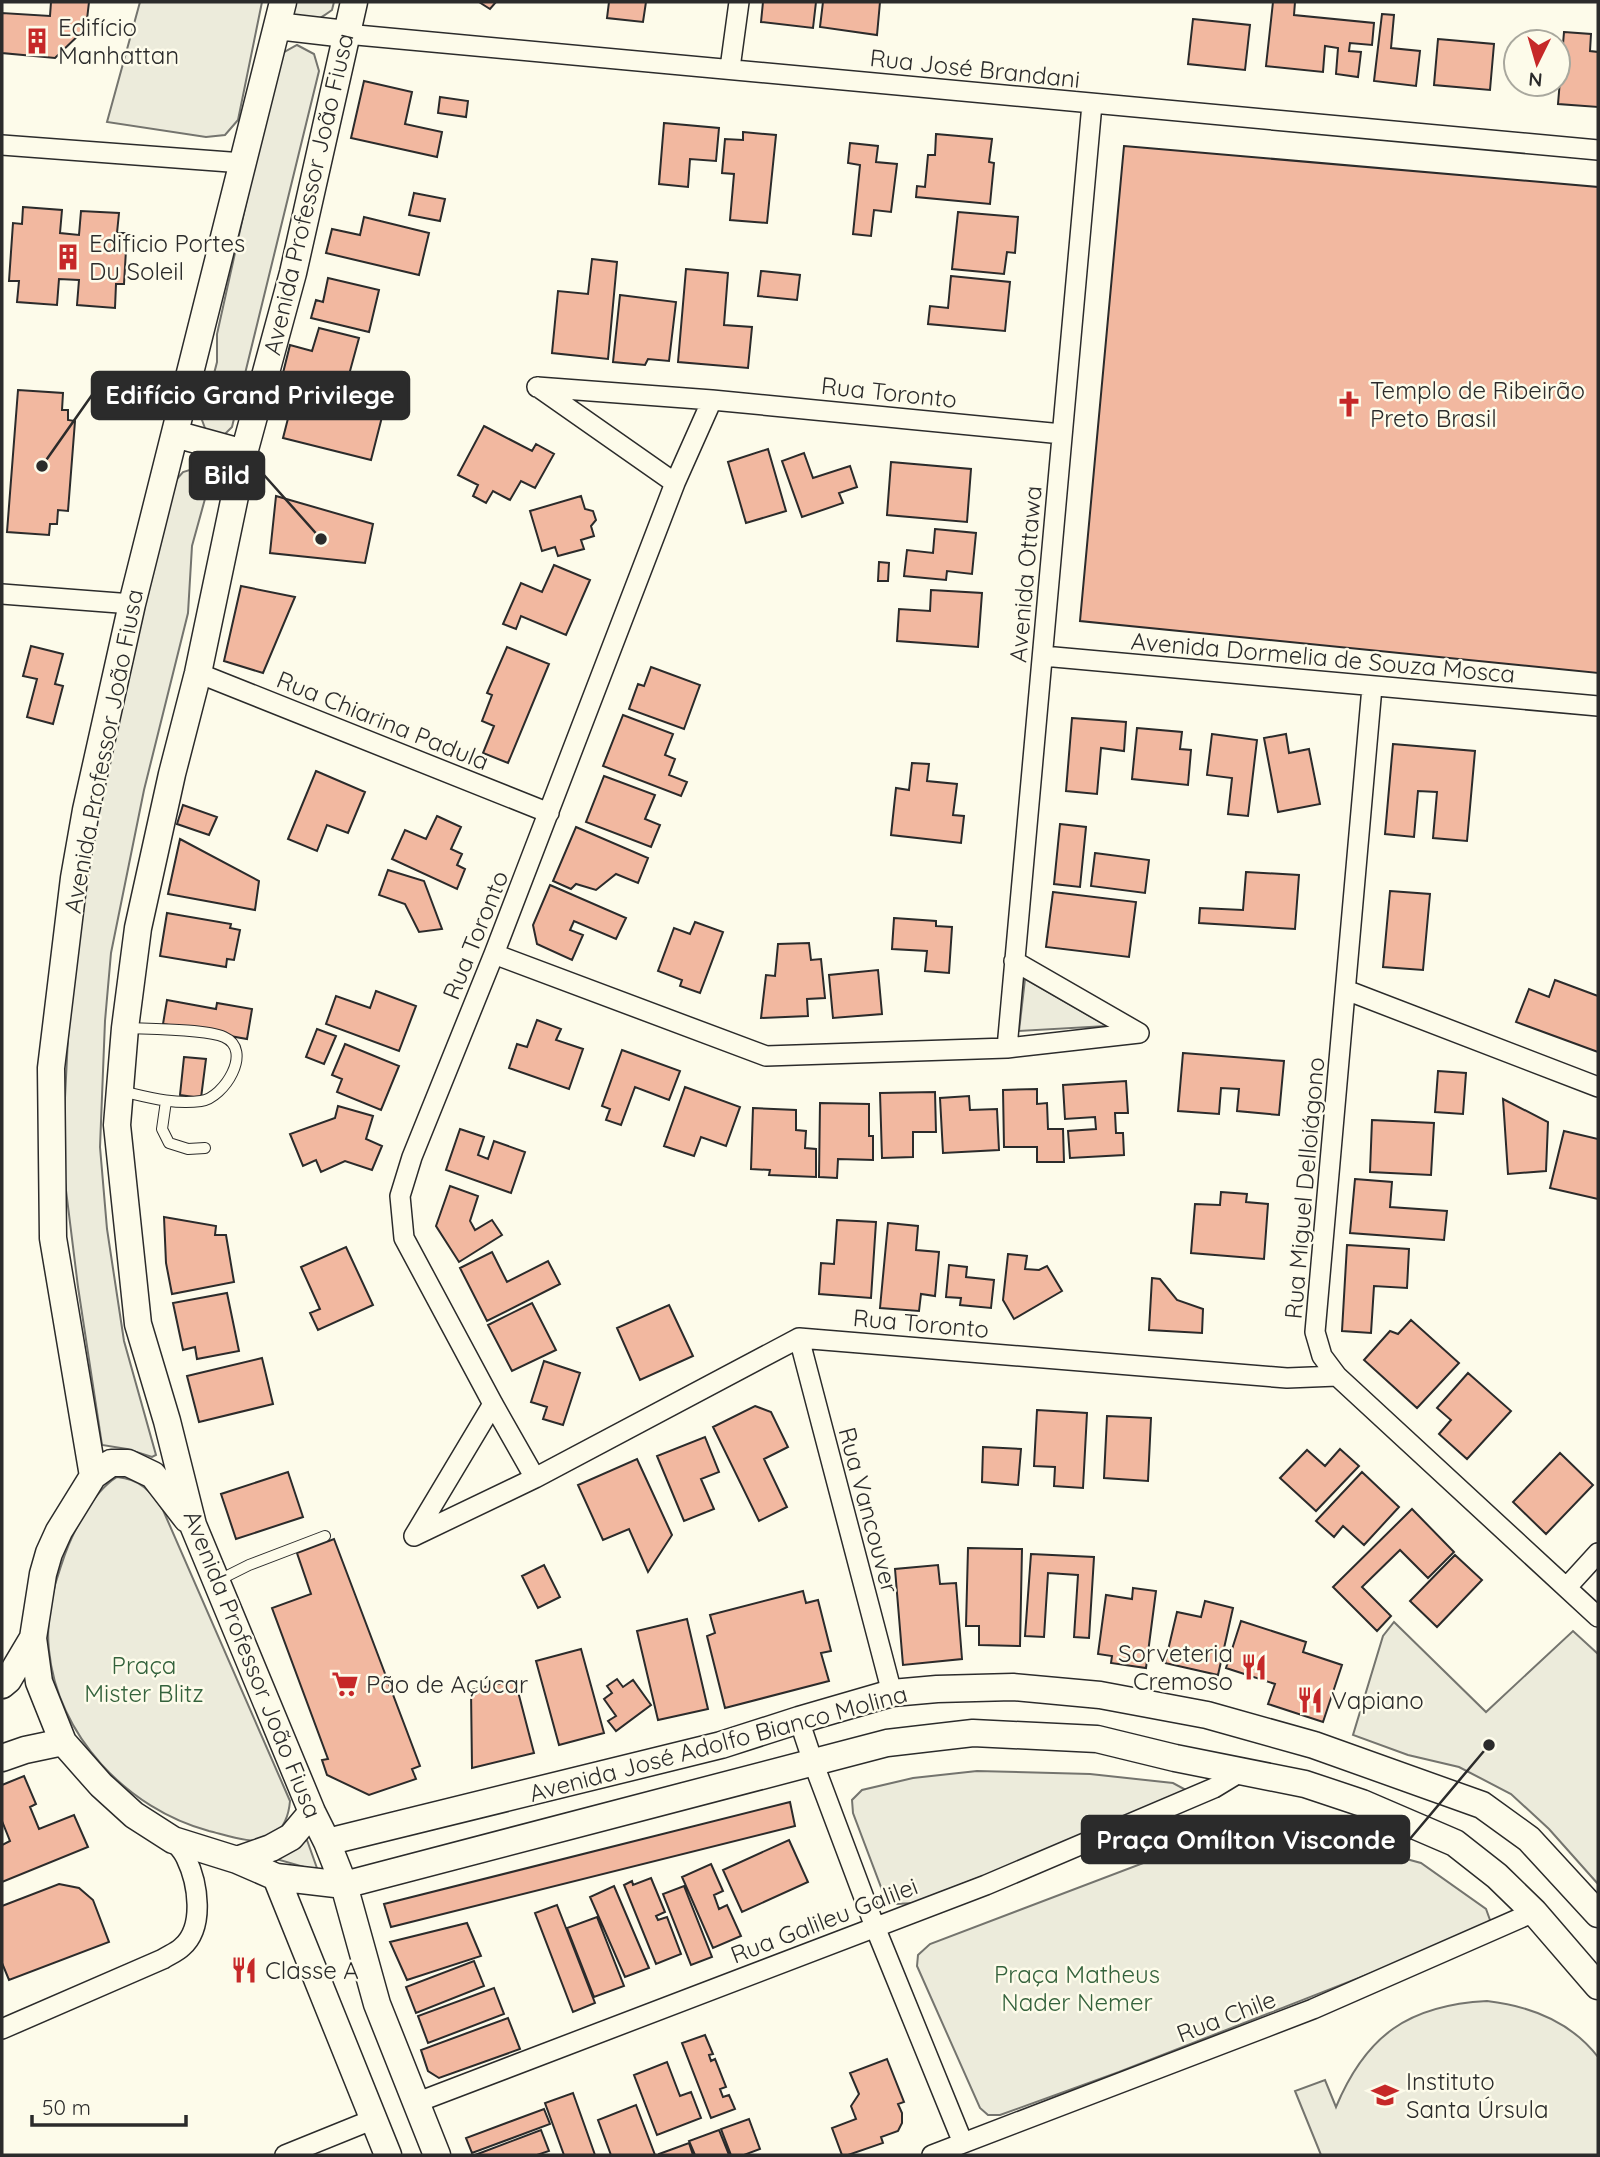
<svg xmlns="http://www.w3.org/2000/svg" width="1600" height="2157" viewBox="0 0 1600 2157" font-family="Quicksand,sans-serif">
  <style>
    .green { fill: #ecebdb; stroke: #74746e; stroke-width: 2 }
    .building { fill: #f2b8a0; stroke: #2b2b2b; stroke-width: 2 }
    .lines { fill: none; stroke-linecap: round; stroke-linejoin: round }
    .lane-casing { stroke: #2b2b2b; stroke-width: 12 }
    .street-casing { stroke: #2b2b2b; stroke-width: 22 }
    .secondary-casing { stroke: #2b2b2b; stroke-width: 29 }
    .lane { stroke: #fdfbea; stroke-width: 10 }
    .street { stroke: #fdfbea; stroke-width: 19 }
    .secondary { stroke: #fdfbea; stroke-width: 26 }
    .labels { text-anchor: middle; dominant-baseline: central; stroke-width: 5; stroke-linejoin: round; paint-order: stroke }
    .poi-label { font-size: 24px; fill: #2b2b2b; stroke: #fdfbea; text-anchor: start }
    .street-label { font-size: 24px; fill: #2b2b2b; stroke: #fdfbea }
    .park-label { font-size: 24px; fill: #34623c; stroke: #fdfbea }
    .leader { fill: none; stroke: #2b2b2b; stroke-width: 2.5 }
    .callout-dot { fill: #2b2b2b; stroke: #fdfbea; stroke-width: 2.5 }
    .callout { fill: #2b2b2b; stroke: #2b2b2b; stroke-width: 2.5 }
    .callout-label { font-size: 26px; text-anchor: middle; font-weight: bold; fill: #fff }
  </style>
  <rect width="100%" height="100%" fill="#fdfbea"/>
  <path class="green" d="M140,2H262L238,120L225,135L206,137L107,122Z
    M292,2H334L332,10C314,23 311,25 291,14Z
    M297,45L314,54L319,71L232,427L224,435L206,431L202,420L217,362V334L279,55Z
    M196,468L205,476L208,488L192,546L188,613L144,790L111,953L105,1021L100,1147L107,1229L124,1341L156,1455L152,1457L127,1449L102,1445L78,1287L62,1158L70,997L86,865L144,604L176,480L183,472Z
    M1025,979L1107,1026L1019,1031Z
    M117,1477C140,1479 151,1491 163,1510L290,1801C289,1814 284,1830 271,1837C254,1846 226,1835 209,1831C127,1809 57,1735 49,1650C46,1622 52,1591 61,1566C70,1537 91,1493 117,1477Z
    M1394,1622L1486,1712L1573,1631L1598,1654V1884L1549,1829L1511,1794L1459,1767L1408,1755L1353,1735L1383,1636Z
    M977,1771L1090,1774L1173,1783L1186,1790L1183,1799L913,1903L897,1904L884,1895L853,1813L852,1800L862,1790L913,1778Z
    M1259,1819L1421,1863L1486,1909L1490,1920L1481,1930L1119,2072L1000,2115H988L980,2108L917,1966L918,1955L930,1944Z
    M307,1840L318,1871L276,1859Z
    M1487,2001C1530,2006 1571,2022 1598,2057V2155H1321L1295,2091L1325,2080L1336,2107C1366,2035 1409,2005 1487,2001Z"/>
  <path class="building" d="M51,2H89L86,28L55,58L2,53V13L50,16Z
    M479,2H496L490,9Z
    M609,2H646L643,22L607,18Z
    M763,2H816L813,28L761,22Z
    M823,2H880L877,35L820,27Z
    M1273,2H1295L1294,15L1374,23L1372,45L1350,43L1349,51L1361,52L1358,77L1336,74L1338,48L1325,46L1323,72L1266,66Z
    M1382,14L1394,15L1391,48L1420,51L1416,86L1374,81Z
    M1193,19L1250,25L1245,70L1188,64Z
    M1564,32L1591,34L1590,51L1598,52V107L1558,104Z
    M1438,39L1494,44L1490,90L1434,85Z
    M364,81L412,92L405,124L442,132L437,157L351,138Z
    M440,97L468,101L466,117L438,113Z
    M664,123L719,128L716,161L690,159L688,187L659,184Z
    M743,132L776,135L767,223L730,220L734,174L722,173L725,139L743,140Z
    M936,134L992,139L989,162L994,163L990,204L916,197L917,186L925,187L928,155H935Z
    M850,143L878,146L876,162L897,164L891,212L874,210L871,236L853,234L860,165L848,163Z
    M1124,146L1598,187V673L1080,621Z
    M414,193L445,199L440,221L409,215Z
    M23,207L62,210L60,233L79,235L81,211L119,213L117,233H127L124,284H116L115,308L77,305L79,280L59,279L57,305L17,302L19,281H9L13,223L22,224Z
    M958,212L1018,217L1015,253L1007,252L1004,274L952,269Z
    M364,217L429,233L419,275L326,253L332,229L360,235Z
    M592,259L617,262L608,359L552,353L558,291L588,294Z
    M686,269L728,273L724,325L752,327L748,368L678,362Z
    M761,271L800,275L797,300L758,296Z
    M951,276L1010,282L1005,331L928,324L930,306L948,308Z
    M328,278L379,290L369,332L311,318L316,300L323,302Z
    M620,295L676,302L669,361L648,359L645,365L613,362Z
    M319,328L359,338L350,371L360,385L352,396L282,377L290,345L312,351Z
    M18,390L63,393L62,410H68V420L75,421L68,511L58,510L57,524H50L49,535L7,532Z
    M295,391L383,413L371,460L283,438Z
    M484,426L532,451L536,444L554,454L535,488L521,481L510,500L493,491L486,503L473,496L478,485L458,475Z
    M768,449L786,511L746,523L728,462Z
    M804,453L813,478L850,466L857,487L839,493L843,503L802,517L782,461Z
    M891,462L971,469L967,522L887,515Z
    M276,496L373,524L365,563L270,553Z
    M581,496L585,509L593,511L596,520L591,526L594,536L581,540L584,549L558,556L555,547L542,551L530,511Z
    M935,529L976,533L972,574L947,571L946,580L904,576L907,550L933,553Z
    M879,562L889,563L888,581H878Z
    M554,565L590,580L566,635L521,616L516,629L503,624L521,583L542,592Z
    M241,586L295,597L263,673L224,661Z
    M931,590L982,593L978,647L897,641L899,609L930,611Z
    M31,646L63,654L55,684L63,686L53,724L27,717L37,679L23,676Z
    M507,647L549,664L508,763L483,753L494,726L482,721L492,695L487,693Z
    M651,667L700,685L684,729L629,709L638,684L644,686Z
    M623,715L673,734L665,755L675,759L669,775L687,782L681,796L603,766Z
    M1072,718L1126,722L1124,751L1101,748L1097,794L1066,791Z
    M1137,728L1182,732L1180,749L1191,750L1188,785L1132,779Z
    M1212,734L1257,740L1248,816L1228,814L1232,778L1207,775Z
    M1286,734L1289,753L1309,749L1320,804L1278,812L1264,738Z
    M1393,744L1475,751L1467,841L1433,838L1437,792L1418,791L1414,837L1385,834Z
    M912,763L929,764L927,781L957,784L953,815L964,816L961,843L891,835L896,788L909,790Z
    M316,771L365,792L348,833L327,825L317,851L288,839Z
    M604,776L655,795L645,819L660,825L651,847L586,822Z
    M183,805L217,817L209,835L177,824Z
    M437,816L461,827L451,849L462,854L457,865L465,869L457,889L392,859L405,830L426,839Z
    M1060,824L1086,827L1080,887L1054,884Z
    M576,827L648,858L638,883L616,874L596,890L576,884L571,889L553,881Z
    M180,839L259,881L255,910L168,894Z
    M1095,853L1149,860L1145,893L1091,886Z
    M388,870L424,881L442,929L419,932L405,904L379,895Z
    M1246,872L1299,875L1295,929L1199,923L1200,908L1243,910Z
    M550,885L626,918L616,939L574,921L570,930L583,935L572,960L537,944L533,925Z
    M1390,891L1430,894L1423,970L1383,967Z
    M1053,892L1136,902L1129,957L1046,947Z
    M167,913L231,924L230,928L240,930L234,960L227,959L226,967L160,956Z
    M894,918L936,921V926L952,927L949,973L925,971L927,951L892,949Z
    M695,922L723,932L700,993L680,986L682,980L658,971L674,928L690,934Z
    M809,943L811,960L821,959L825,998L807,999L808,1016L761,1018L766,975L775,976L778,944Z
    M878,970L882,1014L833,1018L829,975Z
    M1555,980L1598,996V1052L1516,1022L1529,989L1549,997Z
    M376,991L416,1006L399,1051L326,1024L336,996L370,1008Z
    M167,1000L216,1009L217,1003L252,1009L247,1039L163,1024Z
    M537,1020L561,1029L556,1040L583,1049L569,1089L509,1068L517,1044L527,1047Z
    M317,1029L336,1036L324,1064L306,1057Z
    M345,1044L399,1066L381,1110L337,1092L342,1079L332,1075Z
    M622,1050L680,1071L669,1100L635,1087L621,1125L606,1120L610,1109L602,1106Z
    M1183,1053L1284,1061L1279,1115L1237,1111L1239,1089L1221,1088L1219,1114L1178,1111Z
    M184,1057L206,1059L201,1098L180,1095Z
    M1438,1071L1466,1073L1463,1114L1435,1112Z
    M1126,1081L1128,1113H1115L1116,1133H1123L1124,1155L1070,1158L1068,1131L1096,1129L1095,1117L1065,1119L1063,1085Z
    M685,1087L740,1107L726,1146L701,1137L694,1156L664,1146Z
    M1037,1089V1104L1047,1103L1048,1129H1063L1064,1162H1037V1147H1004L1003,1090Z
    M935,1092L936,1132H913V1157L882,1158L880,1093Z
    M969,1096L970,1110L997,1109L999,1150L943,1153L940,1098Z
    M1503,1099L1548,1122L1546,1171L1508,1174Z
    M820,1103L869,1104V1136H873V1160L838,1159L837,1178L819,1177Z
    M338,1106L373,1116L366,1139L382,1146L372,1170L345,1161L321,1172L316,1160L303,1166L290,1134L335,1118Z
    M753,1108L796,1110V1130L806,1131L805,1148L816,1149V1177L769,1175L770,1170L751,1169Z
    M1372,1120L1434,1123L1431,1175L1370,1172Z
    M460,1129L484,1137L478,1155L488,1159L494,1141L525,1152L511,1193L446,1170Z
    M1564,1131L1598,1139V1199L1550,1188Z
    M1355,1179L1392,1182L1390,1207L1447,1211L1444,1240L1350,1233Z
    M450,1186L478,1196L470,1221L475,1230L492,1220L502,1235L459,1262L436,1226Z
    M1221,1192L1247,1194L1246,1202L1268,1204L1264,1259L1191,1253L1195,1204L1220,1205Z
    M164,1217L216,1226L215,1235H226L234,1282L172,1294L166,1263Z
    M837,1220L876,1222L871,1298L819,1294L821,1263L834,1264Z
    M888,1223L918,1226L916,1250L939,1252L935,1296L921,1294L919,1311L880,1308Z
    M1347,1245L1409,1249L1407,1288L1374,1286L1371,1333L1342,1331Z
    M346,1247L373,1305L318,1330L310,1313L320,1309L301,1267Z
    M492,1252L507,1282L548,1261L560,1284L487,1321L460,1268Z
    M1008,1254L1027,1256L1025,1269L1039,1270L1047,1266L1062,1291L1014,1319L1003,1300Z
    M949,1265L967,1267L966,1277L994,1280L991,1308L960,1305L961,1298L946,1297Z
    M1152,1278L1160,1279L1177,1300L1203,1309L1202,1333L1149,1330Z
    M227,1293L239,1351L197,1359L195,1347L183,1350L173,1303Z
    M532,1303L556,1350L512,1371L488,1325Z
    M669,1305L693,1356L640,1380L617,1328Z
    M1411,1320L1459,1363L1417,1408L1364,1360L1390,1331L1398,1334Z
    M262,1358L273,1404L199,1422L187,1376Z
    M544,1361L580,1373L563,1425L543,1419L547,1407L531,1402Z
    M1468,1373L1511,1411L1467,1459L1439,1434L1451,1420L1437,1408Z
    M755,1406L771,1412L788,1447L764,1459L787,1507L759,1521L713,1427Z
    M1037,1410L1087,1413L1083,1488L1054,1486L1055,1467L1034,1466Z
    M1107,1416L1151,1418L1148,1481L1104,1478Z
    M705,1437L719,1472L701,1479L714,1509L684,1521L657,1456Z
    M983,1447L1021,1449L1018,1485L982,1482Z
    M1340,1449L1359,1466L1316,1511L1280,1478L1307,1450L1325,1466Z
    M1560,1453L1593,1485L1546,1534L1513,1502Z
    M637,1459L672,1535L648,1572L629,1529L603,1540L578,1485Z
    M288,1472L303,1517L236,1539L221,1494Z
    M1362,1472L1399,1507L1364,1545L1343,1526L1334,1537L1316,1521Z
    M1412,1509L1454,1552L1428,1578L1400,1550L1362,1587L1391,1616L1377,1631L1333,1587Z
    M334,1539L420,1766L412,1769L416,1779L369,1795L327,1775L322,1760L328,1759L272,1608L311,1594L297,1553Z
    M968,1548L1022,1549L1020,1646L979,1645V1626H966Z
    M1031,1554L1094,1557L1089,1638L1074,1637L1078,1575L1048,1573L1044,1637L1025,1636Z
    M1455,1555L1482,1580L1437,1627L1410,1601Z
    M544,1565L560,1597L538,1608L522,1576Z
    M938,1565L940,1584L956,1583L962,1659L903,1665L895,1569Z
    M1133,1588L1156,1591L1146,1668L1111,1663L1112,1656L1098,1654L1106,1595L1132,1599Z
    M803,1591L806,1603L818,1600L831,1651L821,1653L829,1681L725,1708L707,1636L715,1633L710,1615Z
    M1205,1601L1233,1608L1218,1675L1165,1663L1177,1612L1201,1617Z
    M687,1619L708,1709L658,1720L637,1631Z
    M1241,1621L1306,1642L1303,1652L1342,1665L1323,1722L1268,1704L1275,1684L1226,1668Z
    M581,1649L604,1733L559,1745L536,1661Z
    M617,1679L623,1687L633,1680L651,1705L616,1731L608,1721L616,1716L604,1699L612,1693L607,1686Z
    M515,1680L534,1753L472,1768L471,1690Z
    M24,1776L36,1804L30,1807L39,1829L74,1815L88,1847L2,1882V1845L10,1841L2,1821V1785Z
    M790,1802L795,1826L391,1927L384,1904Z
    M789,1840L808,1882L742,1912L723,1870Z
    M711,1864L723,1891L714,1895L719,1909L727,1905L741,1936L713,1948L682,1877Z
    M651,1878L665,1912L656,1916L658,1920L667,1917L681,1954L656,1964L624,1885L632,1881L633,1885Z
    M59,1884L79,1888L93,1900L109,1942L9,1980L2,1963V1906Z
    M614,1886L649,1968L625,1977L590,1897Z
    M684,1886L712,1957L691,1965L663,1894Z
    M557,1905L595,2003L573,2012L535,1913Z
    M597,1917L624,1986L594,1997L567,1928Z
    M467,1923L481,1956L407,1980L390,1942Z
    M474,1961L484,1986L416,2013L406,1987Z
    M494,1988L504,2014L428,2043L418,2016Z
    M508,2018L520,2049L439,2078L428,2071L421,2050Z
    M705,2035L713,2054L709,2055L711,2061L715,2059L726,2087L720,2089L723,2097L729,2095L735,2109L711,2118L682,2043Z
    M887,2059L904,2102L898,2104L902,2113V2123L898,2131L881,2137L883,2143L848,2155H842L832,2128L856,2119L851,2106L859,2094L850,2073Z
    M667,2062L680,2096L691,2092L701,2118L657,2135L634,2075Z
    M573,2093L595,2155H564L545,2103Z
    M636,2105L655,2155H611L598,2120Z
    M544,2109L550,2124L472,2153L466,2138Z
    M749,2119L760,2149L744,2155H731L721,2129Z
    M541,2130L549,2151L537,2155H475Z
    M719,2130L729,2155H695L689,2141Z
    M689,2143L693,2155H659V2154Z"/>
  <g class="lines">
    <g class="lane-casing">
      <path id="lane" d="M121,1091C147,1097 174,1105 201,1101C224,1098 254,1050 224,1037C206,1029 149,1029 127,1028
        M166,1101L162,1129L169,1143L188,1149L205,1148
        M217,1581L249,1565L325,1536"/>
    </g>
    <g class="street-casing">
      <path id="street" d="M346,34L1598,150
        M730,68L739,2
        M2,145L243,163
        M537,387L712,400L1062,434
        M538,387L675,483
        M2,594L132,604
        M1043,656L1598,706
        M198,673L549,813
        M1372,687L1315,1332L1322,1356L1337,1376L1598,1617
        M494,954L766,1056L1007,1048L1139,1033
        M1014,961L1139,1033
        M1346,990L1598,1087
        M1007,1048L1092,104
        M799,1338L892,1693
        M535,1478L493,1404L404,1238L400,1196L412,1157L494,954L675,483L712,400
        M414,1536L535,1478L799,1338L1287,1378L1337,1376
        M414,1536L493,1404
        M1567,1587L1598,1553
        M799,1720L813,1762L875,1927L963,2143
        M2,2029L163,1959C169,1955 177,1952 182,1947C205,1927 198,1883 186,1858C183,1851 177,1845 173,1840
        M418,2102L986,1885L1214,1788L1242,1771
        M285,2155L374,2119
        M932,2155L1313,2009L1534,1912"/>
    </g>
    <g class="secondary-casing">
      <path id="secondary" d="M283,2L132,604L86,810L74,878L51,1068L53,1238L93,1476L59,1531L49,1553L43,1574L33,1638L39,1682L63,1742L101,1785L134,1815L173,1840L237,1860L276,1877L344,1885L887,1743L973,1733L1097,1739L1175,1758L1305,1784L1362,1803L1455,1843L1497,1876L1534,1912L1598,1986
        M354,2L293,273L244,453L198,673L172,774L138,928L125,1028L117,1125L138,1324L167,1421L193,1525L312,1812L327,1842L344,1885L377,2004L437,2155
        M277,26L346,34
        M175,434L244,453
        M93,1476L111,1463H128L153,1475L187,1519
        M2,1685L8,1680L33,1638
        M2,1758L25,1750L63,1742
        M327,1842L721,1745L799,1720L892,1693L937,1689L1013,1687L1100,1695L1207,1715L1314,1745L1482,1805L1529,1839L1598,1914
        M237,1860L271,1848L291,1837L312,1812
        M276,1877L388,2155"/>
    </g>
    <use href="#lane" class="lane"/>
    <use href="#street" class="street"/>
    <use href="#secondary" class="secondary"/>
  </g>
  <defs>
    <g id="building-bare" transform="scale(2.1)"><path d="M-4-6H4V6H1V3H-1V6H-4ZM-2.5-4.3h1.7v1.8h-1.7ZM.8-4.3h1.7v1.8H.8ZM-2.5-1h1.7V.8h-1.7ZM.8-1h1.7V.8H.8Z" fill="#c62828" stroke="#fdfbea" stroke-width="2.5" paint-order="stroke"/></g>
    <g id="church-bare" transform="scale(2.1)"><path d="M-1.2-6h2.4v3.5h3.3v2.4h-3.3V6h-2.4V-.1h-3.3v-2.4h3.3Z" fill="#c62828" stroke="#fdfbea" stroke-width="2.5" paint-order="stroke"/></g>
    <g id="restaurant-bare" transform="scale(2.1)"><path d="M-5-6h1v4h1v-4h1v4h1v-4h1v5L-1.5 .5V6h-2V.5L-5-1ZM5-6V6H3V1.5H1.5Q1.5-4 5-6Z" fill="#c62828" stroke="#fdfbea" stroke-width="2.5" paint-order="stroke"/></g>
    <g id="supermarket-bare" transform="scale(2.1)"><path d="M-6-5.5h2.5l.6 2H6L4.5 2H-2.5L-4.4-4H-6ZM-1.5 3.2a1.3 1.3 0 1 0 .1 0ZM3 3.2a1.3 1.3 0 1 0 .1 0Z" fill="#c62828" stroke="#fdfbea" stroke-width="2.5" paint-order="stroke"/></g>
    <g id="school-bare" transform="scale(2.1)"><path d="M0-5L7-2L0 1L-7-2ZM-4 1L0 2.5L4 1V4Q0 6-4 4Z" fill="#c62828" stroke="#fdfbea" stroke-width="2.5" paint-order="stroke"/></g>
  </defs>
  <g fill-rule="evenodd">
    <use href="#building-bare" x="37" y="41"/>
    <use href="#building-bare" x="68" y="257"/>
    <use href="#church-bare" x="1349" y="404"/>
    <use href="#restaurant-bare" x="1254" y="1667"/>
    <use href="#supermarket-bare" x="345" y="1684"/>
    <use href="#restaurant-bare" x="1310" y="1700"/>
    <use href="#restaurant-bare" x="244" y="1970"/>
    <use href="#school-bare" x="1385" y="2095"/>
  </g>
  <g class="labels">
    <g class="poi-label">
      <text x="58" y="27">Edifício<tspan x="58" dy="28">Manhattan</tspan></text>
      <text x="89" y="243">Edificio Portes<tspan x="89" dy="28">Du Soleil</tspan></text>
      <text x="1370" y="390">Templo de Ribeirão<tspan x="1370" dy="28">Preto Brasil</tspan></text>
      <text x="1233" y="1653" text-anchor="end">Sorveteria<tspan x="1233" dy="28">Cremoso</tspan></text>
      <text x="366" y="1684">Pão de Açúcar</text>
      <text x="1331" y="1700">Vapiano</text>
      <text x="265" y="1970">Classe A</text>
      <text x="1406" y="2081">Instituto<tspan x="1406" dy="28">Santa Úrsula</tspan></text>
    </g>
    <g class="street-label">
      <text transform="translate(975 68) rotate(6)">Rua José Brandani</text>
      <text transform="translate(308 194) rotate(-77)">Avenida Professor João Fiusa</text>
      <text transform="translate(889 392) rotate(6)">Rua Toronto</text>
      <text transform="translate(1025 574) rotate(-85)">Avenida Ottawa</text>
      <text transform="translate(1323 657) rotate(5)">Avenida Dormelia de Souza Mosca</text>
      <text transform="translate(383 720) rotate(22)">Rua Chiarina Padula</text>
      <text transform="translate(103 751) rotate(-79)">Avenida Professor João Fiusa</text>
      <text transform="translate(475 935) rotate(-68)">Rua Toronto</text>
      <text transform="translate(1304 1188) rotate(-85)">Rua Miguel Delloiágono</text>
      <text transform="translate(921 1323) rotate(5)">Rua Toronto</text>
      <text transform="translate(869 1510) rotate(75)">Rua Vancouver</text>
      <text transform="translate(253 1664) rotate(68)">Avenida Professor João Fiusa</text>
      <text transform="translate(718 1743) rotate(-15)">Avenida José Adolfo Bianco Molina</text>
      <text transform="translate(824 1920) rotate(-21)">Rua Galileu Galilei</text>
      <text transform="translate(1226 2016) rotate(-21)">Rua Chile</text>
    </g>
    <g class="park-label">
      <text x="144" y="1665">Praça<tspan x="144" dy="28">Mister Blitz</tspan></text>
      <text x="1077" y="1974">Praça Matheus<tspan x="1077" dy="28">Nader Nemer</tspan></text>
    </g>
  </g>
  <path class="leader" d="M42 466L92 395M321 539L264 475M1489 1745L1409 1840"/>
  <g class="callout-dot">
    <circle cx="42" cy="466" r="7"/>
    <circle cx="321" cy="539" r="7"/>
    <circle cx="1489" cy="1745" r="7"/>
  </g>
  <g class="callout">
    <rect x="92" y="372" width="317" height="47" rx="7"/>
    <rect x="190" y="452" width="74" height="47" rx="7"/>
    <rect x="1082" y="1816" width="327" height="47" rx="7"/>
  </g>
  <g class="callout-label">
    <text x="250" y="404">Edifício Grand Privilege</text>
    <text x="227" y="484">Bild</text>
    <text x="1246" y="1849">Praça Omílton Visconde</text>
  </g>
  <rect width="1600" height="2157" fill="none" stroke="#2b2b2b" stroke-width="7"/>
  <g transform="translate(1537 63) rotate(185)"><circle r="33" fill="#fdfbea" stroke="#a9a89e" stroke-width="2"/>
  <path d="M0-5L12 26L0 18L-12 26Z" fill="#c62828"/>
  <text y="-10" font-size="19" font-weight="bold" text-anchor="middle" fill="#2b2b2b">N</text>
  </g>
  <path d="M32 2115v10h154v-10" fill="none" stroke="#2b2b2b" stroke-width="3.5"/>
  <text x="42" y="2115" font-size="21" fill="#2b2b2b" stroke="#fdfbea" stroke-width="5" paint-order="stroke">50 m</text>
</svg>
